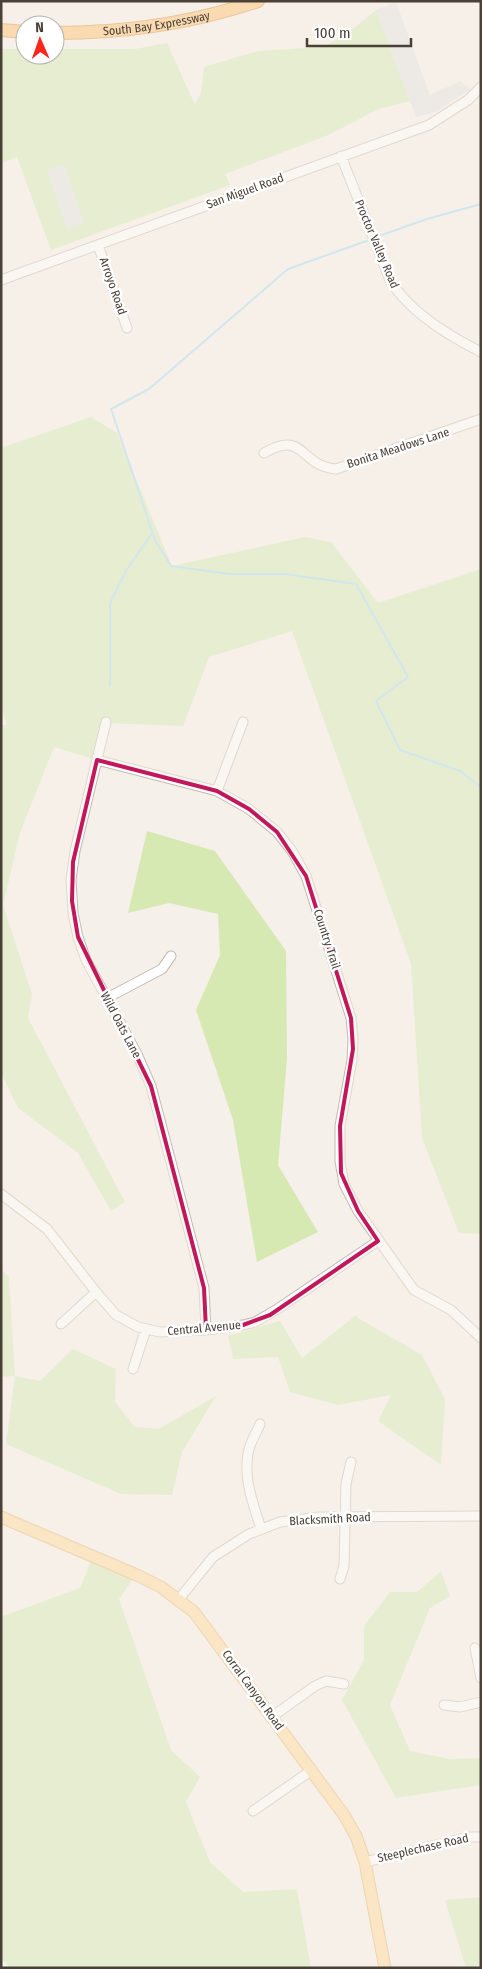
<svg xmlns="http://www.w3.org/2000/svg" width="482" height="1969" viewBox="0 0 482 1969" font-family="'Fira Sans Condensed',sans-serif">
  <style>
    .green { fill: #d6e9b3 }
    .parking { fill: #e3e1de }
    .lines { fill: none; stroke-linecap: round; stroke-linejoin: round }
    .stream { stroke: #a6daf1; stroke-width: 2 }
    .minor-casing { stroke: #c3baaf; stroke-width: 11 }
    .major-casing { stroke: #e4b268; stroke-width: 13 }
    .highway-casing { stroke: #de913a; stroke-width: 14 }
    .minor { stroke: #fff; stroke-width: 9 }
    .major { stroke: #fed799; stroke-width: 11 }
    .highway { stroke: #febe6c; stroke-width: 12 }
    .marked { fill: none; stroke: #c2185b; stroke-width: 4; stroke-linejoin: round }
    .labels { text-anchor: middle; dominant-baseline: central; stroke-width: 5; stroke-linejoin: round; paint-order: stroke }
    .street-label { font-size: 12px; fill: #494037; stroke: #fff }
  </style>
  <rect width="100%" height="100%" fill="#f5f0e9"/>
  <path class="green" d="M376,10L410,101L379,109L326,136L225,174L230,185L51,250L17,157L1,163V49H25V55H55V49H135L167,43L195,105L201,92L204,67L258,51L323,47L345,35Z
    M91,417L117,433L172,566L305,537L331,542L378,603L481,569V1234L459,1233L422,1138L411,964L292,631L209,657L183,726L106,723L97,760L54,747L20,833L3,905L32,994L28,1018L125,1202L111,1211L78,1153L18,1108L1,1073V726L7,724L1,709V448Z
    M147,831L215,851L286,951L287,1058L278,1165L318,1232L257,1262L233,1120L196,1010L220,955L218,914L169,903L128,913Z
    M1,1269L9,1277L15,1376L40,1381L73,1349L116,1369L115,1402L135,1427L159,1429L216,1396L182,1452L172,1495L121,1494L6,1444L15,1376L1,1377Z
    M355,1316L422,1355L445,1399L441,1465L378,1421L391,1395L338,1405L290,1392L278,1357L233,1359L228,1336L280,1321L302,1358Z
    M93,1556L136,1575L119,1599L171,1750L200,1777L186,1802L210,1862L243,1892L297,1889L311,1968H10L1,1958V1617L80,1588Z
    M441,1571L450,1596L430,1608L390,1705L410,1751L450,1759L481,1758V1785L396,1798L342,1700L364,1660V1626L390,1592H417Z
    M481,1897V1968H466L445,1900Z"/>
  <path class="parking" d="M396,2L430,95L460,81L471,89L435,112L416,117L376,10Z
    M64,164L84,223L67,229L47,170Z"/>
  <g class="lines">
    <path class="stream" d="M376,237L427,219L481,204
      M372,239L288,269L149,389L111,409L155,540L171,566L229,574H285L356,584L408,677L376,701L400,750L460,771L481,787
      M110,686V603L126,571L152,533"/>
    <g class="minor-casing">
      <path id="minor" d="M341,156L390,280C409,312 447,335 481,352
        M98,245L127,328
        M1,280L429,125L468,100L481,87
        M264,453C305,429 299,466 336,469L481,419
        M106,722L75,851L71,880L73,913L78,937L86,960L137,1054L151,1086L204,1288L206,1330
        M97,760L217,791L249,809L277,832L292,851L306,876L351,1018L353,1039L352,1060L340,1126V1161L344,1184L358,1211L414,1290L451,1310L481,1338
        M217,791L243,722
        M107,998L162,969L171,956
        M1,1194L47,1229L96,1292L116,1315L138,1327L160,1332L206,1330L243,1325L255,1322L276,1310L378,1241
        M61,1324L96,1292
        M133,1369L146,1329
        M260,1424C257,1432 251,1441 249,1449C242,1476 253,1503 261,1529
        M340,1579L344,1566L346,1484L351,1462
        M179,1599L213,1557L249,1534L280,1522L319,1517L481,1516
        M475,1648L481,1678
        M444,1705L460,1707L481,1702
        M273,1716L315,1686L326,1681L344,1684
        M253,1811L312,1770
        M365,1862L469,1837H481"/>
    </g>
    <g class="major-casing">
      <path id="major" d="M1,1517L139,1576L161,1587L194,1612L344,1815L356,1836L365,1862L385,1968"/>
    </g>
    <g class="highway-casing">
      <g id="highway">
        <path d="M1,30L25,32"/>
        <path id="s1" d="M55,33C124,33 193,23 258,1"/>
      </g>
    </g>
    <use href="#minor" class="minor"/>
    <use href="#major" class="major"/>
    <use href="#highway" class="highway"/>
  </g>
  <path d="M0 0H482V1969H0ZM97,760L217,791L249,809L277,832L306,876L351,1018L353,1049L340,1126L341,1173L358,1211L378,1241L270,1315L243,1325L206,1330L204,1288L151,1086L78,937L72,901L73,862Z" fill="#f5f0e9" fill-opacity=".55" fill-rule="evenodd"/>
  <path class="marked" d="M97,760L217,791L249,809L277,832L306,876L351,1018L353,1049L340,1126L341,1173L358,1211L378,1241L270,1315L243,1325L206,1330L204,1288L151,1086L78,937L72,901L73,862Z"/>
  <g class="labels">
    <g class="street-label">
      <text stroke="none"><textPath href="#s1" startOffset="102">South Bay Expressway</textPath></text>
      <text transform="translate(245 191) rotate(-20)">San Miguel Road</text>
      <text transform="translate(377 244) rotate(67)">Proctor Valley Road</text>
      <text transform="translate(113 286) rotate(71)">Arroyo Road</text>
      <text transform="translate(398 448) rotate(-18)">Bonita Meadows Lane</text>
      <text transform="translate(327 939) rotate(72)">Country Trail</text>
      <text transform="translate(121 1025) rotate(62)">Wild Oats Lane</text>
      <text transform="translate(204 1328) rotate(-5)">Central Avenue</text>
      <text transform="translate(330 1519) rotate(-3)">Blacksmith Road</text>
      <text transform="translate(253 1690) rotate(54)">Corral Canyon Road</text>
      <text transform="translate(423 1848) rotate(-13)">Steeplechase Road</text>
    </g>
  </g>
  <rect width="482" height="1969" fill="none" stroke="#494037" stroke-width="5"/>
  <g transform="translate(40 40) rotate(358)"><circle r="24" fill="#ffffff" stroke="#b6b3af"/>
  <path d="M0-4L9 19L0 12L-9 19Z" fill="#fa261b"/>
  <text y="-8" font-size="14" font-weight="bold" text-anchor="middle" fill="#494037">N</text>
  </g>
  <path d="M307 38v8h104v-8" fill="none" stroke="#494037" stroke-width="2.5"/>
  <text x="314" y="38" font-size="15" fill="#494037" stroke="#ffffff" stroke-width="4" paint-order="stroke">100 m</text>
</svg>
